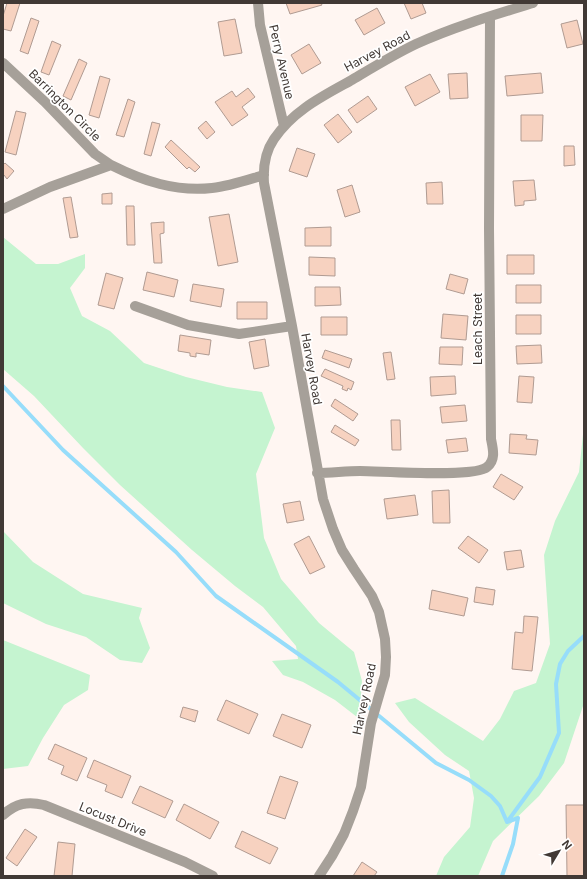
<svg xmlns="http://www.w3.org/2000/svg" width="587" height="879" viewBox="0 0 587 879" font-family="Inter,sans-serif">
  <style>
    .green { fill: #c5f4d0 }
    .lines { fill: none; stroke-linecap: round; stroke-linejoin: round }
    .stream { stroke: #97ddfa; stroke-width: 4 }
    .building { fill: #f7d2c0; stroke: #b09b92 }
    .minor { stroke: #a6a099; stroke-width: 10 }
    .labels { text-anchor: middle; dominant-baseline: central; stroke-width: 3.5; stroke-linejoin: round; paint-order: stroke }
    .street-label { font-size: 12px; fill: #413935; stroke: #fff }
  </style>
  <rect width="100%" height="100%" fill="#fff6f2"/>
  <path class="green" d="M3,237L36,264H58L85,254V268L70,288L82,316L110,331L144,363L186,377L227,387L262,392L275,428L256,474L264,538L281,579L319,623L354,652L362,681L360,709L357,717L335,700L303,682L283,675L272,661L298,659L296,646L263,607L235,586L192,550L120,485L83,448L34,396L3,369Z
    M584,425V703L564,763L539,796L493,841L478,876H436L444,857L470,827L474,798L469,771L445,755L409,722L395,703L415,698L483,741L500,719L514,691L536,683L550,644L544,555L555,521L579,472Z
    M3,531L33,562L83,594L142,608L139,618L150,648L142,663L120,660L86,637L46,624L3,603Z
    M3,640L90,675L88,690L64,705L43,738L28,766L3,769Z"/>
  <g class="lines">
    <path class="stream" d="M3,386L63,450L176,552L216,596L338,682L436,763L469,780L491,796L500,806L507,822
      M507,822L540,777L559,733L556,684L560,664L568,651L584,636
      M502,876L513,844L518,818L507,822"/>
  </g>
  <path class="building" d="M7,3H20L11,31L3,29V16Z
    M286,3H321L322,5L290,14Z
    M404,3H422L426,13L411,19Z
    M377,8L385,23L364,35L355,20Z
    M31,18L39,21L28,54L20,51Z
    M235,19L242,53L224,56L218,22Z
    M577,20L583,44L567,48L561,24Z
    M52,41L61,45L49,75L41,72Z
    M309,44L321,63L302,74L291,55Z
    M79,59L87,63L71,100L63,96Z
    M467,73L468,98L450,99L448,74Z
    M541,73L543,93L507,96L505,76Z
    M430,74L440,92L415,106L405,87Z
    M100,76L110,79L99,118L89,115Z
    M248,88L255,97L242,107L248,115L232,126L215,102L232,91L236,97Z
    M368,96L377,109L357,123L348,110Z
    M128,99L135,102L124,137L116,135Z
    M16,111L26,113L16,155L5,152Z
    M338,114L352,132L338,143L324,125Z
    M521,115H543L542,141H521Z
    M206,121L215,132L207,139L198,128Z
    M152,122L160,124L151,156L144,154Z
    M171,140L200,167L195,172L189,167L187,169L165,147Z
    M564,146H574L575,165L564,166Z
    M297,148L315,154L307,177L289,171Z
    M5,163L14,171L7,179L4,175L3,176V165Z
    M534,180L536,200L524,201V205L515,206L513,181Z
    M442,182L443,204H427L426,183Z
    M352,185L360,212L345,217L337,190Z
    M112,193V204H102V194Z
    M71,197L78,237L70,238L63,198Z
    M126,206H134L135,245H127Z
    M229,214L238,262L218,266L209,217Z
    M164,222V233L160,234L162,263H154L151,223Z
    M331,227V246H305V228Z
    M507,255H534V274H507Z
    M309,257L335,258V276L309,275Z
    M147,272L178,280L174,297L143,290Z
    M106,273L123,278L114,309L98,305Z
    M450,274L468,279L464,294L446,289Z
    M193,284L224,289L221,307L190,301Z
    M516,285H541V303H516Z
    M315,287H340L341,305L315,306Z
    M237,302H267V319H237Z
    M443,314L468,316L466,340L441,338Z
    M516,315H541V334H516Z
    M321,317H347V335H321Z
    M180,335L211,340L209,355L196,353V357L190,356V353L178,351Z
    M265,339L269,366L254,369L249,342Z
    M541,345L542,363L517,364L516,346Z
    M440,347H463L462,365L439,364Z
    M325,350L352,359L349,368L322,358Z
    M391,352L395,379L387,380L383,353Z
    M325,369L354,382L351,390L348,388L347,391L342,389L343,386L321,376Z
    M455,376L456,394L431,396L430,377Z
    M519,376L534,377L532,403L517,402Z
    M335,399L358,414L353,421L331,406Z
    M465,405L467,421L442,423L440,407Z
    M391,420H400L401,450H392Z
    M335,425L359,440L355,446L331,432Z
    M510,434L527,435L526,439L538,440L536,455L509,453Z
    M466,438L468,451L448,453L446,440Z
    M501,474L523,487L514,500L493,487Z
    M449,490L450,523H433L432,491Z
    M415,495L418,515L387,519L384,499Z
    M300,501L304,520L287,523L283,504Z
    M309,536L325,567L310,574L294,544Z
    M468,536L488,550L479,563L458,548Z
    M521,550L524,567L507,570L504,552Z
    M476,587L495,590L493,605L474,602Z
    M432,590L468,598L464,616L429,609Z
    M524,616L538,617L532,671L512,669L515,632L523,633Z
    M226,700L258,714L249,734L217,720Z
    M183,707L198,711L195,722L180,717Z
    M282,714L311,725L302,748L273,736Z
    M55,744L87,758L77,781L61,774L64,766L48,759Z
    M94,760L131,776L122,798L105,791L107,785L87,777Z
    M280,776L298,782L285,819L267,813Z
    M140,786L173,801L165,818L132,803Z
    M184,804L219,822L210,839L176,820Z
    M566,805H584V876H567Z
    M25,829L37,837L17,866L6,858Z
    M242,831L278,848L270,864L235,847Z
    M58,842L75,844L72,876H54Z
    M362,862L377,872L374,876H353Z"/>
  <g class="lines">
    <path class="minor" d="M258,3L260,25L284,126
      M3,63L45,102L95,154L111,165L50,187L3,209
      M111,165C143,181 176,192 212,188C230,186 247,180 264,175
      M135,306L188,325L239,334L292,326
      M317,473C331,473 346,471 360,471C381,471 475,478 487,467C496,460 493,449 491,439L489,228L490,17
      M3,815C16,803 28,801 44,805L185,862L213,876
      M319,876L332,856L344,834L353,811L361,787L371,723L385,675L386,657L385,639L379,612L372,596L354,569L342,550L333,529L323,499L292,326L264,183C263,168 265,152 274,139C293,111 321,97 350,81C372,68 393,55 416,44C453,27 494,15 533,3"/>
  </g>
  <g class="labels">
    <g class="street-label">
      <text transform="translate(377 51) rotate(-28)">Harvey Road</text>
      <text transform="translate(282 62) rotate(77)">Perry Avenue</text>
      <text transform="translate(65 105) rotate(45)">Barrington Circle</text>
      <text transform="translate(477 329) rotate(-90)">Leach Street</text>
      <text transform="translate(312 369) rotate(80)">Harvey Road</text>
      <text transform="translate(364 699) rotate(-78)">Harvey Road</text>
      <text transform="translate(113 819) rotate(22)">Locust Drive</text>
    </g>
  </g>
  <rect width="587" height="879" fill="none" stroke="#413935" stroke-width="8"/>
  <g transform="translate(559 851) rotate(52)" stroke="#ffffff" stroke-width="3" paint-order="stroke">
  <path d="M0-3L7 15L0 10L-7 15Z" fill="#413935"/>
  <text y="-6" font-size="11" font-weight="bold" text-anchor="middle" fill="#413935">N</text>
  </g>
</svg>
